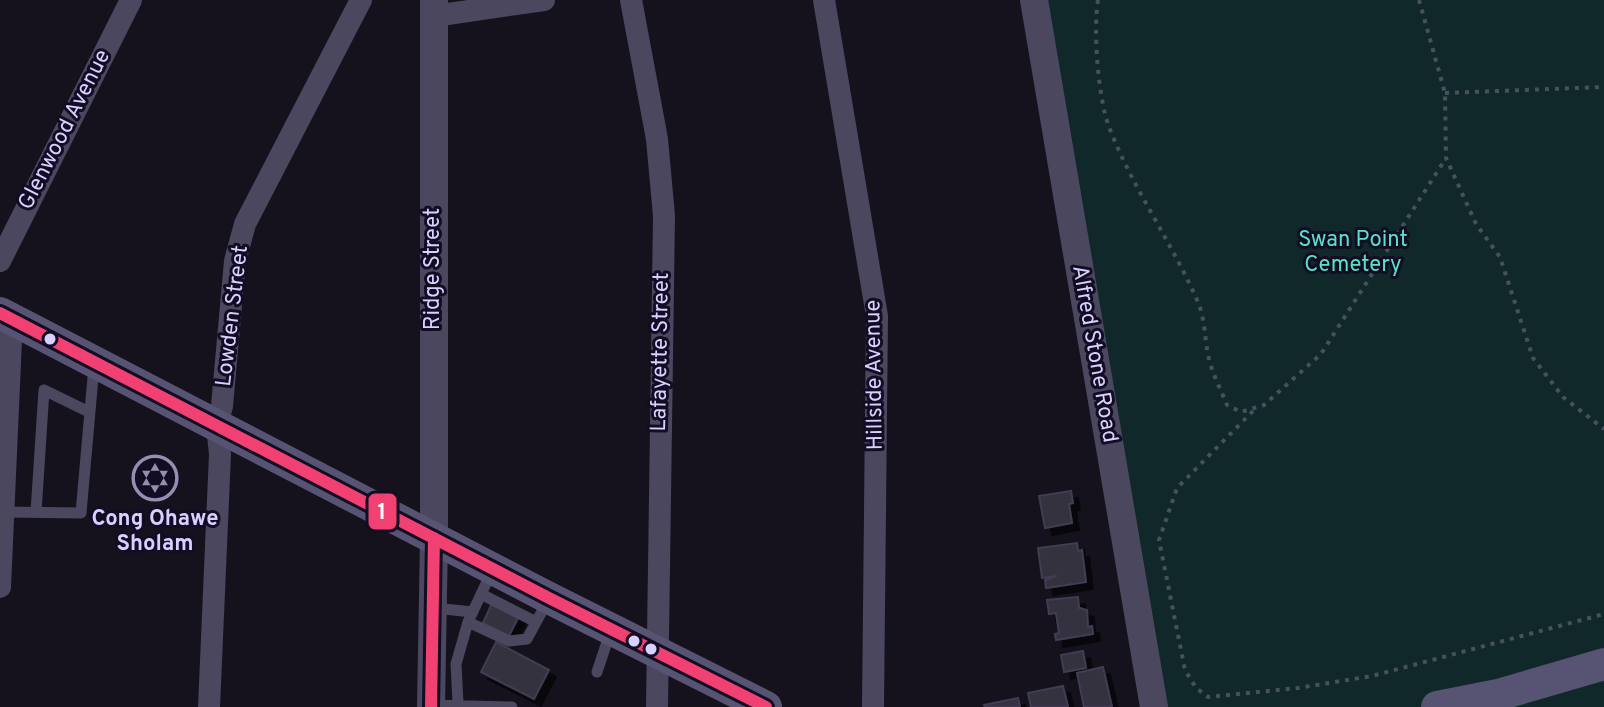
<svg xmlns="http://www.w3.org/2000/svg" width="1604" height="707" viewBox="0 0 1604 707" font-family="Overpass,sans-serif">
  <style>
    .green { fill: #11282b }
    .building { fill: #343041; stroke: #423c52; stroke-width: 2; filter: url(#shadow) }
    .lines { fill: none; stroke-linecap: round; stroke-linejoin: round }
    .path { stroke: #45515f; stroke-width: 4; stroke-dasharray: 4 6; stroke-linecap: butt }
    .service { stroke: #4a475f; stroke-width: 11 }
    .minor { stroke: #4a475f; stroke-width: 22 }
    .tertiary { stroke: #4a475f; stroke-width: 28 }
    .secondary { stroke: #575372; stroke-width: 32 }
    .bus-1-casing { stroke: #130d23; stroke-width: 18 }
    .bus-1 { stroke: #f14072; stroke-width: 12 }
    .bus-dot { fill: #d9d0ff; stroke: #130d23; stroke-width: 3 }
    .labels { text-anchor: middle; dominant-baseline: central; stroke-width: 6; stroke-linejoin: round; paint-order: stroke }
    .street-label { font-size: 22px; fill: #d9d0ff; stroke: #130d23 }
    .park-label { font-size: 22px; fill: #59e2ca; stroke: #130d23 }
    .poi-label { font-size: 22px; font-weight: bold; fill: #d9d0ff; stroke: #130d23 }
    .line-badge { stroke: #130d23; stroke-width: 3 }
    .badge-label { font-size: 22px; text-anchor: middle; font-weight: bold; fill: #fff }
  </style>
  <defs>
    <filter id="shadow"><feDropShadow dx="7" dy="7" stdDeviation="0" flood-color="#0009"/></filter>
  </defs>
  <rect width="100%" height="100%" fill="#15121e"/>
  <path class="green" d="M1041,0H1604V663L1430,707H1162Z
    M1604,676V707H1495Z"/>
  <path class="building" d="M1071,491L1073,503L1069,504L1072,523L1045,528L1039,496Z
    M1077,543L1078,551L1082,550L1086,582L1046,588L1045,580L1057,576L1042,578L1038,548Z
    M1078,597L1079,608L1087,610L1088,627L1092,626L1093,634L1056,640L1055,634L1059,633L1056,613L1049,614L1047,600Z
    M492,603L519,616L509,636L483,623Z
    M496,642L549,670L534,699L481,672Z
    M1083,651L1086,668L1064,672L1061,655Z
    M1103,667L1112,707H1084L1077,673Z
    M1063,686L1068,707H1031L1028,693Z
    M1018,698L1020,707H985L984,705Z"/>
  <g class="lines">
    <path class="path" d="M1098,0C1093,31 1098,97 1109,127C1132,187 1171,241 1197,300C1206,320 1204,339 1209,359C1213,375 1221,390 1227,405L1241,412L1264,405L1321,354L1446,158
      M1419,0L1445,93L1446,158L1476,224L1500,257L1533,358L1563,397L1604,429
      M1445,93L1604,87
      M1253,411L1177,488L1159,540L1185,670L1196,688L1208,697L1298,688L1372,676L1604,614"/>
    <path class="service" d="M3,512L81,513L94,366
      M36,512L44,390L89,412
      M491,573L468,622L509,641L527,639L547,602
      M481,594L536,622
      M434,608L473,612
      M597,672L611,630
      M458,703L456,664L468,622
      M432,705L512,707"/>
    <path class="minor" d="M631,0L657,139L664,216L657,707
      M824,0L877,316L873,707
      M434,16L544,0
      M0,261L131,0
      M0,587L11,340L7,316
      M209,707L220,454L217,425L222,406L235,261L245,224L361,0"/>
    <path class="tertiary" d="M1034,0L1154,707
      M431,707L434,538V0"/>
    <path class="secondary" d="M0,313L549,598L766,707
      M1437,707L1498,695L1604,664"/>
    <g class="bus-1-casing">
      <path id="bus-1" d="M0,313L549,598L766,707
        M431,707L434,538"/>
    </g>
    <use href="#bus-1" class="bus-1"/>
  </g>
  <defs>
    <g id="synagogue-ring" transform="scale(2.3)"><circle r="9.5" fill="#130d23" stroke="#948eb0" stroke-width="1.5"/><path d="M0-6.5L5.6 3.2H-5.6ZM0 6.5L5.6-3.2H-5.6Z" fill="#948eb0"/></g>
  </defs>
  <g fill-rule="evenodd">
    <use href="#synagogue-ring" x="155" y="478"/>
  </g>
  <g class="bus-dot">
    <circle cx="50" cy="339" r="7"/>
    <circle cx="634" cy="641" r="7"/>
    <circle cx="651" cy="649" r="7"/>
  </g>
  <g class="labels">
    <g class="street-label">
      <text transform="translate(65 130) rotate(-63)">Glenwood Avenue</text>
      <text transform="translate(433 269) rotate(-90)">Ridge Street</text>
      <text transform="translate(233 316) rotate(-83)">Lowden Street</text>
      <text transform="translate(661 352) rotate(-89)">Lafayette Street</text>
      <text transform="translate(1094 354) rotate(80)">Alfred Stone Road</text>
      <text transform="translate(875 375) rotate(-91)">Hillside Avenue</text>
    </g>
    <g class="park-label">
      <text x="1353" y="240">Swan Point<tspan x="1353" dy="25">Cemetery</tspan></text>
    </g>
    <g class="poi-label">
      <text x="155" y="519">Cong Ohawe<tspan x="155" dy="25">Sholam</tspan></text>
    </g>
  </g>
  <rect class="line-badge" x="367" y="492" width="31" height="39" rx="8" fill="#f14072"/>
  <g class="badge-label">
    <text x="382" y="519">1</text>
  </g>
</svg>
